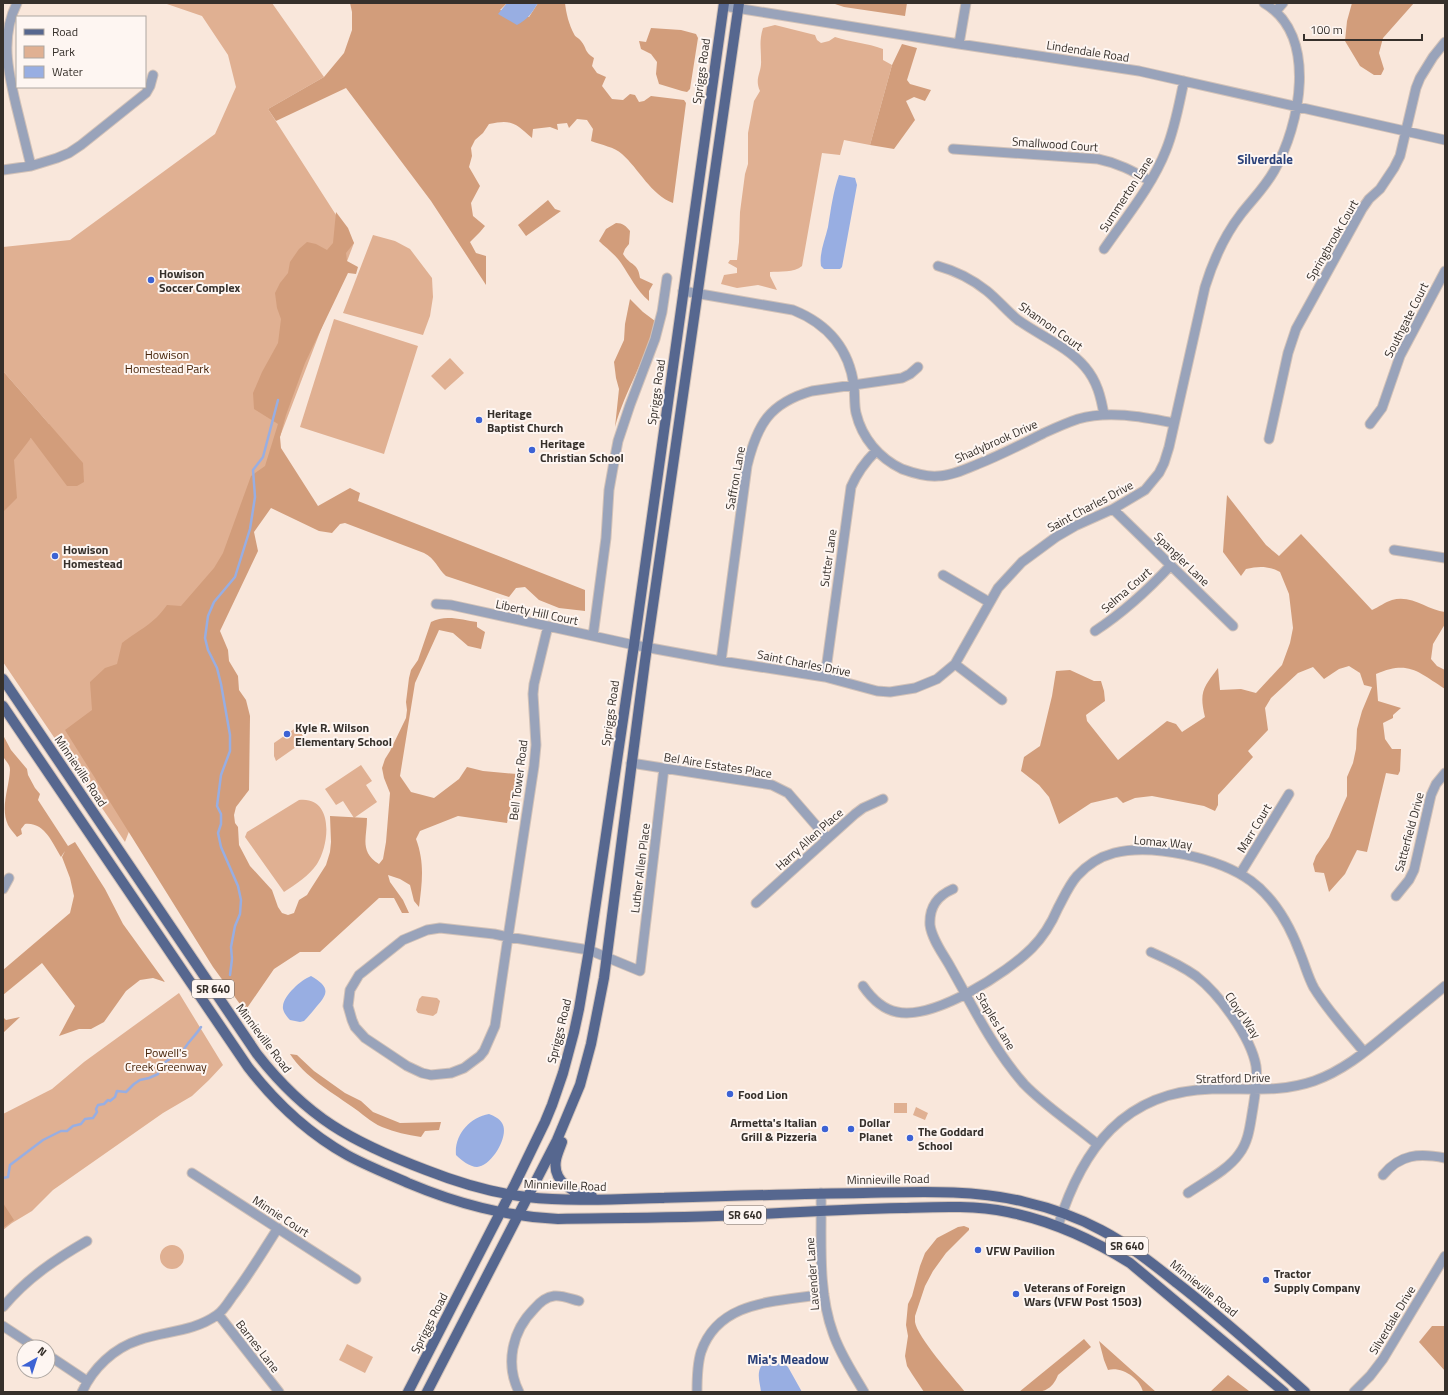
<svg xmlns="http://www.w3.org/2000/svg" width="1448" height="1395" viewBox="0 0 1448 1395" font-family="'Titillium Web',sans-serif">
  <style>
    .green { fill: #e0b092 }
    .forest { fill: #d29d7b }
    .water { fill: #98aee2 }
    .lines { fill: none; stroke-linecap: round; stroke-linejoin: round }
    .stream { stroke: #98aee2; stroke-width: 2.5 }
    .minor-casing { stroke: #d2c2b8; stroke-width: 11 }
    .major-casing { stroke: #d2c2b8; stroke-width: 12 }
    .minor { stroke: #99a3ba; stroke-width: 9 }
    .major { stroke: #56678f; stroke-width: 10 }
    .poi-dot { fill: #3c62d4; stroke: #fef6f2; stroke-width: 1.5 }
    .labels { text-anchor: middle; dominant-baseline: central; stroke-width: 4; stroke-linejoin: round; paint-order: stroke }
    .shield { fill: #fef6f2; stroke: #726b67; stroke-width: 1 }
    .shield-label { font-size: 11px; font-weight: bold; fill: #36302b }
    .street-label { font-size: 12px; fill: #36302b; stroke: #fef6f2 }
    .poi-label { font-size: 12px; font-weight: bold; fill: #36302b; stroke: #fef6f2; text-anchor: start }
    .park-label { font-size: 12px; fill: #462308; stroke: #fef6f2 }
    .neighbourhood-label { font-size: 13px; font-weight: bold; fill: #2b4179; stroke: #fef6f2 }
  </style>
  <rect width="100%" height="100%" fill="#f9e7db"/>
  <path class="green" d="M164,3H272L324,77L268,109L354,243L125,842L3,662V460L49,424L3,371V247L70,240L215,134L236,87L228,55L202,16Z
    M775,25L815,35L817,40L821,43L829,41L835,37C851,42 867,43 883,49V60L892,65L870,145L844,140L840,155L822,153L802,266C794,273 780,271 770,272V276L777,290L758,285L737,288L721,284L724,275L737,273V268L728,263L730,260H737L739,242L740,212L745,174L748,164V133L754,101L760,91C754,78 762,73 761,60C761,47 759,41 763,28Z
    M373,235L395,241L410,249L432,278L433,297L430,316L423,335L343,313Z
    M334,319L418,346L384,454L300,427Z
    M450,358L464,373L445,390L431,376Z
    M297,727L306,740L276,761L274,756V743Z
    M361,765L372,781L366,785L377,802L354,818L343,801L336,805L325,789Z
    M299,800C334,796 330,844 317,864C309,876 296,884 284,892L245,837L247,832Z
    M179,993L223,1065L209,1080L192,1096L163,1113L53,1190L32,1211L12,1223L3,1230V1114L52,1089L84,1062Z
    M422,996L437,998L440,1001L437,1013L433,1016L418,1013L416,1010L419,999Z
    M894,1103H907V1113H894Z
    M916,1107L928,1113L925,1120L913,1115Z
    M160 1257a12 12 0 1 1 24 0a12 12 0 1 1-24 0Z
    M347,1344L373,1357L365,1373L339,1360Z"/>
  <path class="forest" d="M350,3H507L500,10L529,17L538,3H565C566,13 569,25 574,34C575,37 579,38 581,41C587,48 584,52 594,58L592,66L597,73L606,77L602,86L612,99L623,100L630,94L635,95L639,102L644,101L651,96L684,100L686,103L673,203C651,195 639,169 622,154C614,147 602,145 591,141L593,129L587,120L577,119L569,128L567,123L557,124L558,130L550,127L533,129L532,138C515,123 512,119 489,124L483,133L475,140L471,148L472,156L469,167L480,186L471,203L473,216L485,226L480,232L470,242L476,253L486,256V285L431,201L346,88L276,121L268,109L324,77L344,53L352,30V12Z
    M832,3H907L905,16L844,7Z
    M1352,3H1414L1383,38L1379,53L1384,69L1381,75H1374L1360,66L1345,41L1347,21Z
    M651,28L681,30L696,34L698,38L690,89L687,92L682,91L659,84L656,74L657,62L651,54L641,49L639,41L646,42Z
    M902,44L917,48L907,80L910,84L931,90L925,101L914,97L906,101L915,120L894,149L870,145L892,65Z
    M548,200L555,209L561,211L526,236L518,225Z
    M336,212L348,228L354,243L346,253L347,261L358,267L356,274L348,273L305,363L286,415L280,437L281,448L318,506L350,488L360,493L358,501L585,590V611L559,608L539,600L525,587L516,588L509,597L446,576C438,569 435,558 424,553L345,523L340,524L332,533L319,531L271,508L254,532L258,551L220,631L228,650L229,661L238,676L239,690L246,700L250,716L249,790L236,807L234,815L235,823L238,827L239,845L250,866L272,890L278,907L282,913L288,915L294,913L299,900L307,895L310,890L326,865L330,852L331,842L330,816L367,818C367,838 359,851 379,864L383,859L386,842L390,793L384,778L382,768L385,759L390,751L406,718L407,710L406,702L409,678L411,670L418,660L431,622C445,614 463,620 477,622V627L485,632L481,649L468,646L453,633L439,630L415,683L400,776L411,792L434,798L459,779L467,767L483,771L517,774L507,823L458,816L420,831L416,839C425,863 422,883 419,907L414,901L410,885L400,879L388,875L390,882L403,900L409,913H402L394,898H379L320,952H300L274,969L245,1011L213,967L65,730L92,710L90,682L105,668L117,664L122,643C140,629 153,625 167,605L181,606L214,568L223,553L251,476L265,466L278,424L254,409L253,393L262,372L278,343L281,319L277,308L275,293L280,283L288,273L290,262L299,249L307,242L316,244L327,250L333,243Z
    M616,223C623,223 626,226 630,231L629,244L625,249L623,254C630,266 638,262 640,278L653,284L649,291V301C636,290 630,276 621,263C616,255 606,248 599,241L606,229Z
    M630,299L643,312L655,321C647,358 625,390 615,427L619,389L616,378L614,362L624,340L625,324Z
    M3,371L83,463L84,482L77,486H67L31,438L14,460L17,498L3,512Z
    M1227,495L1266,545L1279,556L1301,534L1372,610C1379,607 1385,602 1392,600C1411,594 1428,610 1445,612V624L1433,644L1431,659L1437,666L1445,670V689C1418,672 1409,660 1376,674L1378,701L1401,708L1393,715V718L1383,723L1385,739L1392,749H1401L1400,771L1398,775L1386,773L1367,852L1357,850L1345,874L1329,892L1324,873L1315,872L1313,864L1316,856L1329,837L1347,796V777L1353,763L1356,749L1357,729L1362,711L1372,687L1364,685L1360,673L1349,666L1339,669L1324,679L1313,667L1298,673L1271,698L1265,708L1268,730L1248,751L1253,757L1218,795V805L1215,811L1204,806L1152,796L1135,798L1123,803L1117,797L1091,803L1059,824L1049,797L1039,785L1021,771L1024,757L1040,746L1052,696L1056,671L1070,670L1094,681H1101L1104,691L1105,701L1086,715L1087,721L1118,760L1167,721L1176,724L1182,732L1205,717C1199,692 1203,688 1218,668L1220,690L1241,689L1256,693L1282,665L1290,643L1293,628L1289,594L1280,572C1269,566 1259,566 1246,569L1241,576L1223,552Z
    M3,735L11,750L27,769L28,775L35,788L40,794L38,800L68,846L75,842L105,889L123,924L165,982L153,978L140,980L126,991L104,1022L91,1029H79L59,1036L75,1006L42,963L3,995V970L70,913L74,896L70,878L62,857L65,851L61,857C52,843 45,822 25,824L21,829L22,834L17,837C14,833 10,829 8,825C0,807 9,789 10,770C10,764 6,762 3,756C1,751 3,741 3,735Z
    M3,1017L6,1020L20,1017L3,1033Z
    M290,1054L297,1055L314,1071L345,1093L361,1101L373,1112L400,1123L441,1122L439,1130L425,1131L421,1137C407,1135 395,1132 382,1127C370,1122 362,1113 351,1106C330,1091 305,1077 290,1054Z
    M3,1203L14,1220L3,1228Z
    M964,1226L969,1228V1230L946,1253L933,1271L925,1286L915,1316C915,1318 915,1320 915,1322C917,1337 954,1378 965,1392H924L912,1374L907,1366L905,1356L908,1336L906,1325L908,1304L912,1296L920,1266L925,1253L937,1238L958,1227Z
    M1432,1326H1445V1371L1419,1342Z
    M1084,1339L1091,1347L1058,1375C1050,1395 1038,1392 1019,1392Z
    M1099,1341L1156,1392H1143C1140,1378 1121,1366 1108,1370L1104,1360Z
    M1228,1375L1249,1391L1210,1392Z"/>
  <path class="water" d="M507,3H538C532,13 527,20 517,25L498,14Z
    M839,175L855,178L857,185L842,267L840,269H824L821,266C819,253 825,240 828,227C831,209 833,192 839,175Z
    M311,976C328,986 330,992 317,1006C313,1011 309,1016 304,1021L300,1022L290,1020C287,1017 282,1011 283,1006C284,995 301,980 311,976Z
    M489,1114C494,1116 499,1118 502,1123C510,1135 492,1166 477,1167C470,1167 461,1160 456,1155C454,1135 470,1117 489,1114Z
    M780,1363L785,1364L788,1367L802,1392H761C760,1383 756,1373 762,1365Z"/>
  <g class="lines">
    <path class="stream" d="M230,975L232,959L231,947L235,926L240,914L241,900L238,886L221,847L218,833L221,824V814L217,806L221,775L230,751V735L221,684L217,668L208,650L205,638L208,616L214,602L235,577L250,529L255,497L253,470L263,457L278,400
      M3,1178L8,1177L10,1165L43,1140L61,1131H67L73,1126L81,1124L85,1119L93,1118L97,1112L96,1109L98,1105L104,1104L108,1100L110,1101L115,1097L117,1091L126,1092L134,1084L140,1080L149,1078L158,1074L159,1067C167,1061 170,1057 181,1055C186,1043 194,1038 201,1027"/>
    <g class="minor-casing">
      <path id="minor" d="M17,3C0,37 8,71 16,105C21,126 26,146 31,166
        M724,6L959,44L1139,71L1445,140
        M1276,11L1283,3
        M959,44L966,3
        M953,149L1098,159C1118,163 1133,171 1150,181
        M3,170L31,166L57,158L69,153L81,145L146,93L150,86L153,75
        M1104,249C1126,217 1152,186 1166,150C1175,128 1179,104 1184,81
        M938,266C956,271 972,279 987,291C998,300 1007,311 1018,320C1040,336 1067,346 1085,367C1097,381 1101,397 1104,415
        M683,291L793,310C828,324 849,348 854,386C855,395 854,404 856,413C862,438 879,458 902,469C913,473 926,477 938,476C951,476 966,469 978,464C1001,455 1022,444 1044,433C1055,428 1066,423 1078,419C1109,410 1143,417 1174,423
        M1370,424L1382,408L1400,356L1445,271
        M1269,439L1288,353L1296,329L1362,209L1369,199L1380,189L1394,168L1400,156L1416,88L1420,78L1433,57L1445,42
        M1113,509L1233,626
        M1394,550L1445,558
        M943,575L989,602
        M436,604L451,605L634,645L721,661L825,677L877,691L890,692L915,688L937,679L955,664L998,588L1022,562L1056,537L1075,526L1113,509L1145,490L1159,473L1164,463L1169,447L1205,287C1213,261 1224,236 1241,214C1252,200 1265,187 1274,171C1300,126 1319,35 1264,3
        M548,626L534,684L533,694L536,745L534,766L508,937L495,1026L484,1051L480,1056L464,1068L451,1073L431,1075L422,1073L407,1066L365,1038L355,1027L352,1020L348,1006L350,990L359,975L403,940L427,930L440,928L494,934L508,937L589,950L640,971L664,768
        M1095,631C1124,612 1148,590 1171,565
        M593,636L606,538L609,490L614,462L618,441L630,405L655,339L662,312L667,278
        M721,661L747,466C757,425 769,403 812,391L902,378L910,374L918,367
        M955,664L1002,700
        M825,677L851,487C857,473 865,462 876,451
        M631,763L772,785L788,793L827,838
        M1240,874L1289,794
        M3,889L9,878
        M953,889C937,896 929,907 930,925C932,940 944,955 951,968C973,1007 994,1050 1024,1084C1045,1106 1073,1124 1097,1144
        M1396,896L1409,880L1414,870L1431,795L1436,784L1445,773
        M756,903L855,814L863,808L883,799
        M1151,952C1167,959 1182,966 1196,976C1219,994 1251,1037 1256,1066C1258,1080 1255,1094 1253,1108C1250,1125 1249,1141 1239,1154C1228,1170 1204,1182 1188,1193
        M863,986C872,999 882,1009 897,1012C934,1020 1007,973 1032,948C1043,937 1052,922 1058,908C1064,897 1069,885 1077,876C1087,865 1099,857 1114,853C1152,843 1219,858 1251,881C1274,898 1290,926 1300,953C1305,965 1308,977 1314,988C1328,1011 1347,1031 1364,1052
        M192,1173L356,1279
        M1383,1175C1400,1154 1419,1153 1445,1158
        M821,1193C822,1239 817,1289 833,1333C840,1354 853,1373 864,1392
        M1058,1226C1082,1149 1124,1091 1212,1089C1248,1088 1279,1093 1314,1081C1342,1071 1364,1053 1387,1034C1406,1018 1426,1002 1445,986
        M3,1307C27,1278 56,1259 87,1241
        M218,1314L279,1392
        M3,1326L35,1347
        M48,1355L87,1381
        M82,1392C93,1368 114,1348 139,1340C165,1331 193,1332 217,1315C223,1311 228,1303 232,1297C249,1275 263,1251 278,1228
        M519,1392C505,1364 512,1331 534,1309C539,1303 546,1297 554,1296C562,1295 571,1299 579,1301
        M697,1392C697,1379 697,1365 701,1352C719,1299 778,1302 824,1294
        M1354,1392L1370,1376L1383,1359L1445,1256"/>
    </g>
    <g class="major-casing">
      <path id="major" d="M3,679L257,1054C307,1118 352,1142 426,1170C459,1183 492,1193 527,1197C571,1202 616,1199 660,1198C728,1196 795,1194 863,1193C917,1192 972,1189 1025,1202C1051,1208 1077,1217 1101,1230C1128,1244 1153,1264 1177,1283C1221,1317 1263,1355 1305,1392
        M3,706L248,1067C275,1102 308,1133 347,1155C367,1166 388,1174 408,1183C458,1204 504,1216 558,1219C619,1218 681,1218 742,1215C796,1212 849,1209 902,1208C937,1207 973,1205 1008,1212C1052,1221 1092,1239 1130,1263L1284,1392
        M562,1142C560,1148 557,1154 556,1160C552,1182 574,1194 592,1196
        M408,1392L515,1184L545,1122L552,1105L563,1073L574,1032L579,1009L589,950L634,645L724,3
        M427,1392L557,1140L580,1085L591,1044L604,978L645,661L739,3"/>
    </g>
    <use href="#minor" class="minor"/>
    <use href="#major" class="major"/>
  </g>
  <g class="poi-dot">
    <circle cx="151" cy="280" r="4"/>
    <circle cx="479" cy="420" r="4"/>
    <circle cx="532" cy="450" r="4"/>
    <circle cx="55" cy="556" r="4"/>
    <circle cx="287" cy="734" r="4"/>
    <circle cx="730" cy="1094" r="4"/>
    <circle cx="825" cy="1129" r="4"/>
    <circle cx="851" cy="1129" r="4"/>
    <circle cx="910" cy="1138" r="4"/>
    <circle cx="978" cy="1250" r="4"/>
    <circle cx="1266" cy="1280" r="4"/>
    <circle cx="1016" cy="1294" r="4"/>
  </g>
  <g class="labels">
    <g class="shield">
      <rect x="192" y="980" width="42" height="18" rx="3"/>
      <rect x="724" y="1206" width="42" height="18" rx="3"/>
      <rect x="1106" y="1237" width="42" height="18" rx="3"/>
    </g>
    <g class="shield-label">
      <text x="213" y="989">SR 640</text>
      <text x="745" y="1215">SR 640</text>
      <text x="1127" y="1246">SR 640</text>
    </g>
    <g class="street-label">
      <text transform="translate(1088 51) rotate(9)">Lindendale Road</text>
      <text transform="translate(701 71) rotate(-82)">Spriggs Road</text>
      <text transform="translate(1055 144) rotate(4)">Smallwood Court</text>
      <text transform="translate(1126 194) rotate(-57)">Summerton Lane</text>
      <text transform="translate(1332 240) rotate(-60)">Springbrook Court</text>
      <text transform="translate(1406 320) rotate(-63)">Southgate Court</text>
      <text transform="translate(1051 326) rotate(35)">Shannon Court</text>
      <text transform="translate(656 392) rotate(-82)">Spriggs Road</text>
      <text transform="translate(996 441) rotate(-24)">Shadybrook Drive</text>
      <text transform="translate(735 478) rotate(-80)">Saffron Lane</text>
      <text transform="translate(1090 506) rotate(-28)">Saint Charles Drive</text>
      <text transform="translate(828 558) rotate(-82)">Sutter Lane</text>
      <text transform="translate(1182 559) rotate(44)">Spangler Lane</text>
      <text transform="translate(1126 590) rotate(-41)">Selma Court</text>
      <text transform="translate(537 612) rotate(12)">Liberty Hill Court</text>
      <text transform="translate(804 663) rotate(11)">Saint Charles Drive</text>
      <text transform="translate(610 713) rotate(-82)">Spriggs Road</text>
      <text transform="translate(718 765) rotate(9)">Bel Aire Estates Place</text>
      <text transform="translate(81 771) rotate(56)">Minnieville Road</text>
      <text transform="translate(518 780) rotate(-83)">Bell Tower Road</text>
      <text transform="translate(1254 828) rotate(-59)">Marr Court</text>
      <text transform="translate(1409 832) rotate(-75)">Satterfield Drive</text>
      <text transform="translate(809 839) rotate(-42)">Harry Allen Place</text>
      <text transform="translate(1163 842) rotate(5)">Lomax Way</text>
      <text transform="translate(640 868) rotate(-83)">Luther Allen Place</text>
      <text transform="translate(1243 1015) rotate(56)">Cloyd Way</text>
      <text transform="translate(996 1021) rotate(59)">Staples Lane</text>
      <text transform="translate(559 1031) rotate(-76)">Spriggs Road</text>
      <text transform="translate(264 1038) rotate(53)">Minnieville Road</text>
      <text transform="translate(1233 1078) rotate(-1)">Stratford Drive</text>
      <text transform="translate(888 1179) rotate(-1)">Minnieville Road</text>
      <text transform="translate(565 1185) rotate(2)">Minnieville Road</text>
      <text transform="translate(281 1216) rotate(33)">Minnie Court</text>
      <text transform="translate(812 1274) rotate(-94)">Lavender Lane</text>
      <text transform="translate(1204 1288) rotate(39)">Minnieville Road</text>
      <text transform="translate(1392 1320) rotate(-59)">Silverdale Drive</text>
      <text transform="translate(429 1323) rotate(-63)">Spriggs Road</text>
      <text transform="translate(258 1346) rotate(52)">Barnes Lane</text>
    </g>
    <g class="poi-label">
      <text x="159" y="273">Howison<tspan x="159" dy="14">Soccer Complex</tspan></text>
      <text x="487" y="413">Heritage<tspan x="487" dy="14">Baptist Church</tspan></text>
      <text x="540" y="443">Heritage<tspan x="540" dy="14">Christian School</tspan></text>
      <text x="63" y="549">Howison<tspan x="63" dy="14">Homestead</tspan></text>
      <text x="295" y="727">Kyle R. Wilson<tspan x="295" dy="14">Elementary School</tspan></text>
      <text x="738" y="1094">Food Lion</text>
      <text x="817" y="1122" text-anchor="end">Armetta's Italian<tspan x="817" dy="14">Grill &amp; Pizzeria</tspan></text>
      <text x="859" y="1122">Dollar<tspan x="859" dy="14">Planet</tspan></text>
      <text x="918" y="1131">The Goddard<tspan x="918" dy="14">School</tspan></text>
      <text x="986" y="1250">VFW Pavilion</text>
      <text x="1274" y="1273">Tractor<tspan x="1274" dy="14">Supply Company</tspan></text>
      <text x="1024" y="1287">Veterans of Foreign<tspan x="1024" dy="14">Wars (VFW Post 1503)</tspan></text>
    </g>
    <g class="park-label">
      <text x="167" y="354">Howison<tspan x="167" dy="14">Homestead Park</tspan></text>
      <text x="166" y="1052">Powell's<tspan x="166" dy="14">Creek Greenway</tspan></text>
    </g>
    <g class="neighbourhood-label">
      <text x="1265" y="159">Silverdale</text>
      <text x="788" y="1359">Mia's Meadow</text>
    </g>
  </g>
  <rect width="1448" height="1395" fill="none" stroke="#36302b" stroke-width="8"/>
  <rect x="16" y="16" width="130" height="72" fill="#fef6f2" stroke="#aea7a2"/>
  <rect x="24" y="29" width="20" height="6" fill="#56678f" stroke="#aea7a2"/>
  <text x="52" y="36" font-size="12" fill="#36302b">Road</text>
  <rect x="24" y="46" width="20" height="12" fill="#e0b092" stroke="#aea7a2"/>
  <text x="52" y="56" font-size="12" fill="#36302b">Park</text>
  <rect x="24" y="66" width="20" height="12" fill="#98aee2" stroke="#aea7a2"/>
  <text x="52" y="76" font-size="12" fill="#36302b">Water</text>
  <g transform="translate(36 1359) rotate(39)"><circle r="19" fill="#fef6f2" stroke="#aea7a2"/>
  <path d="M0-3L7 15L0 10L-7 15Z" fill="#3c62d4"/>
  <text y="-6" font-size="11" font-weight="bold" text-anchor="middle" fill="#36302b">N</text>
  </g>
  <path d="M1304 34v6h118v-6" fill="none" stroke="#36302b" stroke-width="2"/>
  <text x="1310" y="34" font-size="12" fill="#36302b" stroke="#fef6f2" stroke-width="3" paint-order="stroke">100 m</text>
</svg>
